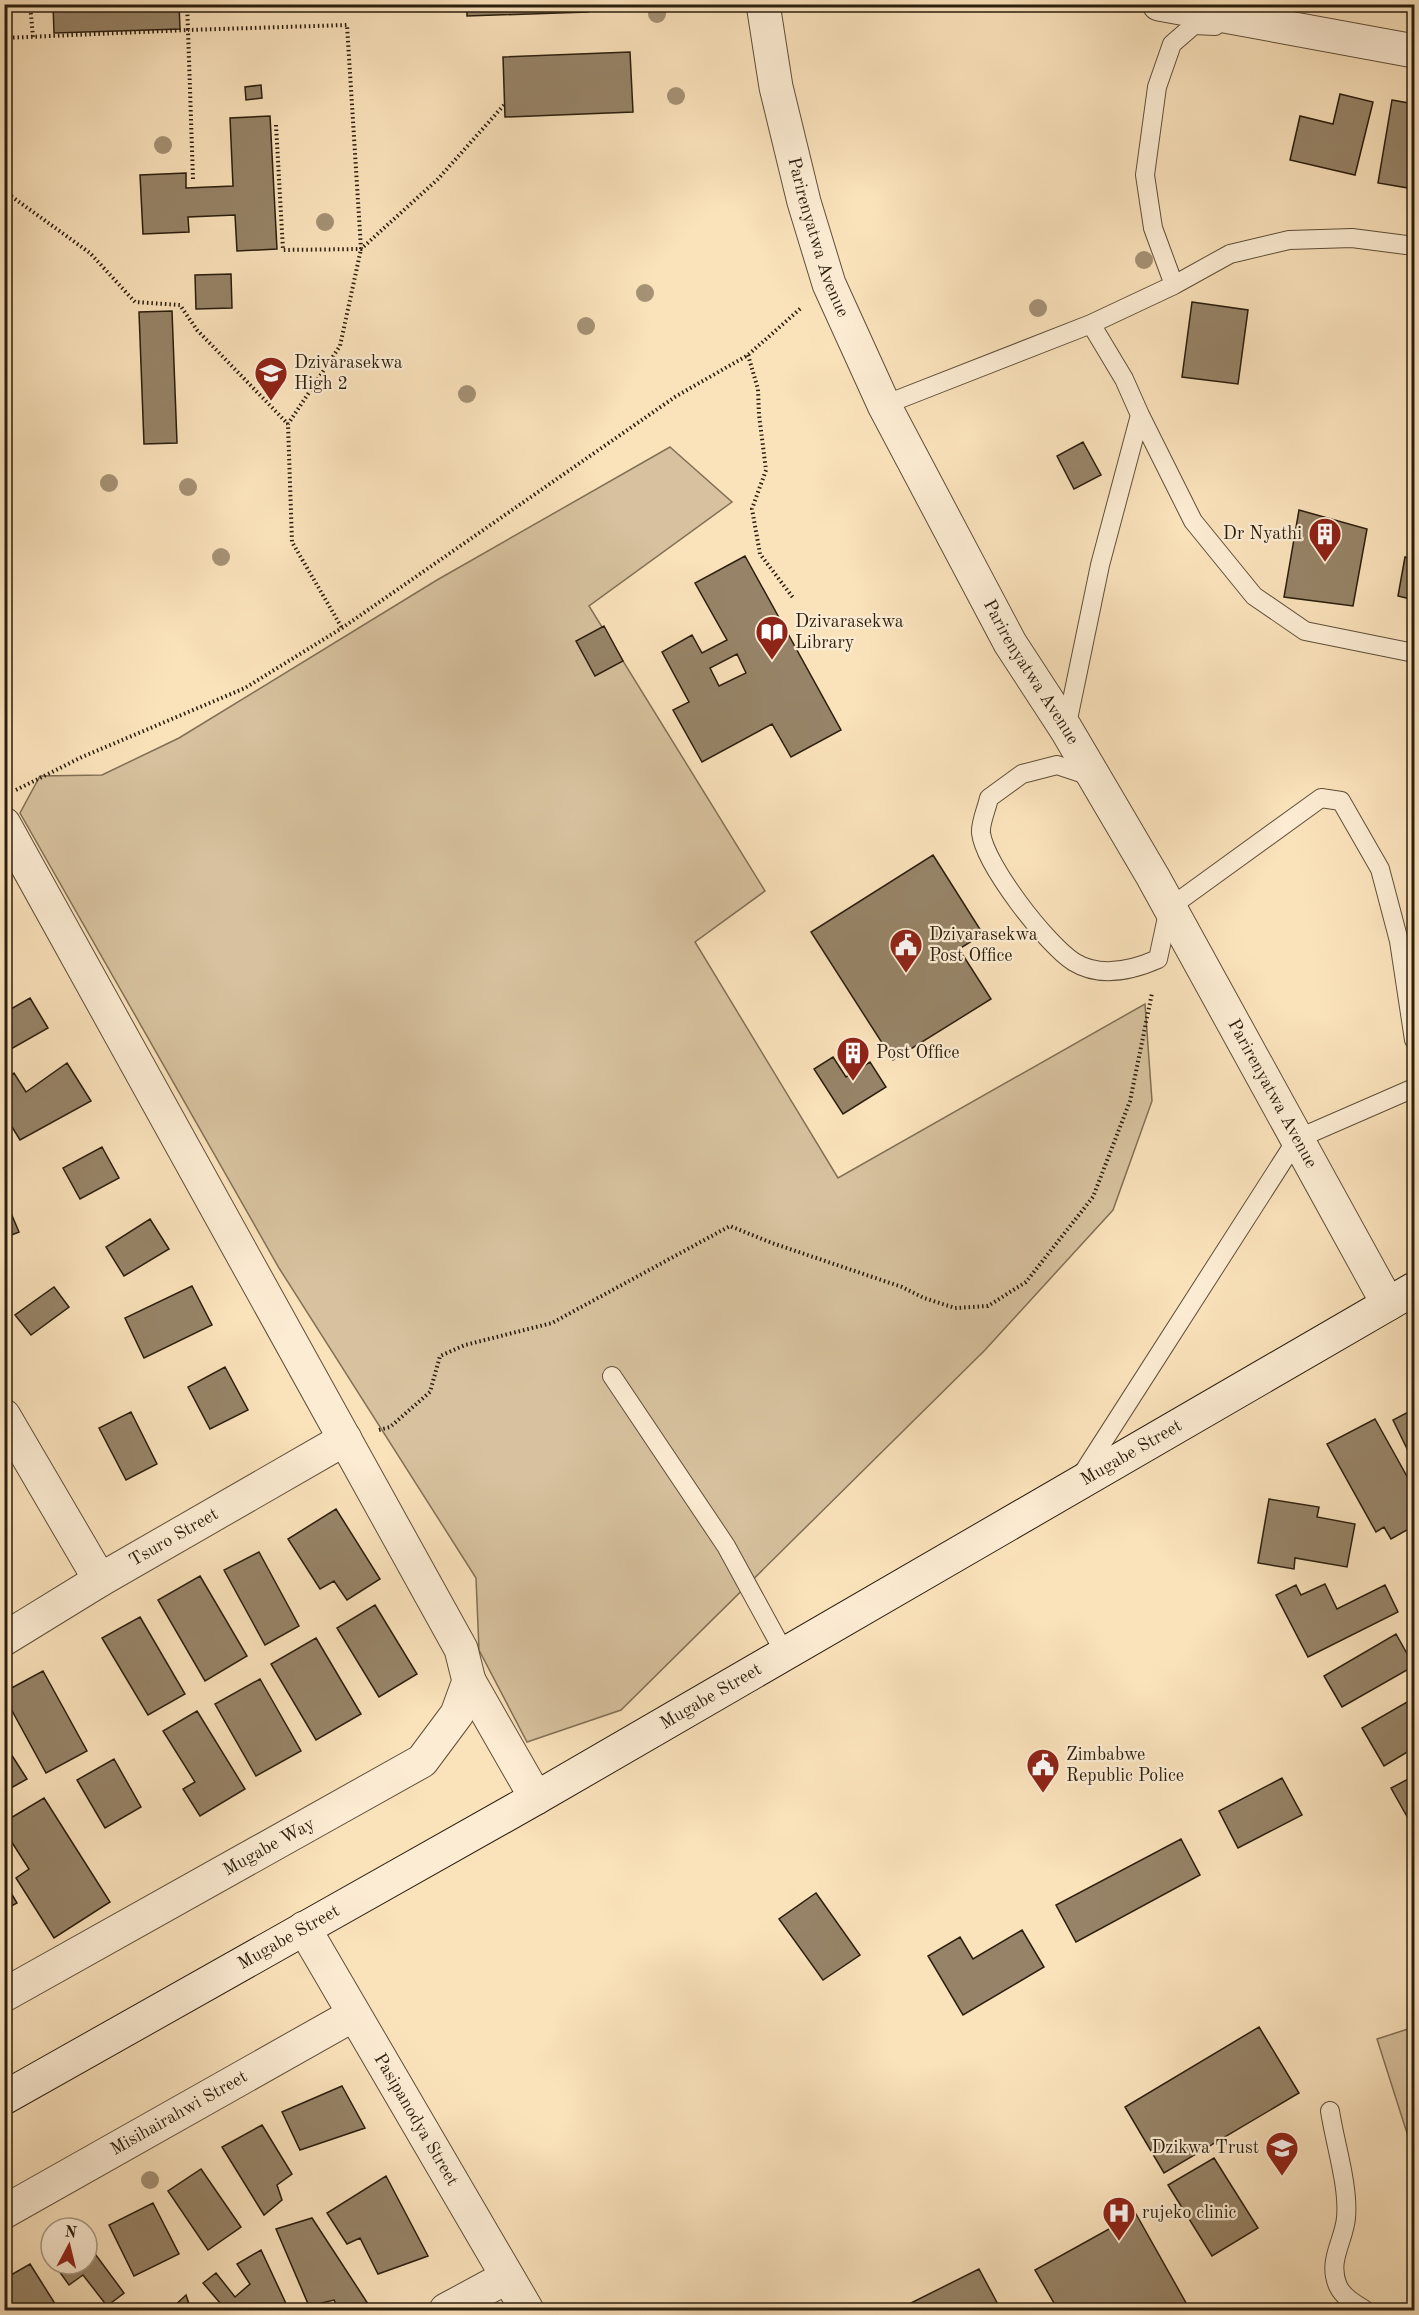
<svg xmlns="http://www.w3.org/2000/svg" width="1419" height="2315" viewBox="0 0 1419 2315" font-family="'Old Standard TT',serif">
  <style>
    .green { fill: #d7c19e; stroke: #817056; stroke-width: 1.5 }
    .building { fill: #978468; stroke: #2b1e0e; stroke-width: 1.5; fill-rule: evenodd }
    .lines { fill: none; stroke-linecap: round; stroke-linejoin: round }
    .lane-casing { stroke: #5f4f39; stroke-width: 20 }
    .street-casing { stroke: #5f4f39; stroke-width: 35 }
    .secondary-casing { stroke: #2b1e0e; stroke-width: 35 }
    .path { stroke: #2b1e0e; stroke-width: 4; stroke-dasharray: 1.5 3; stroke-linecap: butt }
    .lane { stroke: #fcecd3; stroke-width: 18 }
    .street { stroke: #fcecd3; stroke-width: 33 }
    .secondary { stroke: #fcecd3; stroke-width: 33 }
    .tree { fill: #a59174 }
    .labels { text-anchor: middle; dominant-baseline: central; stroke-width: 4.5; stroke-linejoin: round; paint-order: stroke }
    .street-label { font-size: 18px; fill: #2b1e0e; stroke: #fcecd3 }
    .poi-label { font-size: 18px; fill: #2b1e0e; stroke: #fcecd3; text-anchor: start }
  </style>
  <rect width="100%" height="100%" fill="#fae2bb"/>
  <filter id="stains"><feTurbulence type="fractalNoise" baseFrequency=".00333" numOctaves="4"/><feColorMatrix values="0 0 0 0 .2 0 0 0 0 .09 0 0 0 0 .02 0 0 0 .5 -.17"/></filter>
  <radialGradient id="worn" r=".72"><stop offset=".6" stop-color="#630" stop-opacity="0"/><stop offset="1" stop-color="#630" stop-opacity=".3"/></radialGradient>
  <path class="green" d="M670,447L732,502L589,606L765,891L695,942L838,1178L1145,1004L1152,1101L1113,1210L985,1350L621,1710L527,1742L479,1650L476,1578L279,1268L20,813L40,776L102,775L179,738L437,580Z
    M1414,2027V2155L1377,2039Z"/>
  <path class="building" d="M4,4H7L8,38H4Z
    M53,4H179L180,29L54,33Z
    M467,4H588V12L467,16Z
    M630,52L633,112L505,117L503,57Z
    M261,85L262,98L246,100L245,87Z
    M1340,94L1373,102L1355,175L1290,160L1300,116L1333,124Z
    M1392,100L1414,104V189L1378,183Z
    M270,116L277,249L237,251L235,215L188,217L189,232L143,234L140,175L186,173V188L233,186L230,118Z
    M231,274L232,308L196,309L195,275Z
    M1192,302L1248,310L1238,384L1182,377Z
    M172,311L177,443L144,444L139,312Z
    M1083,442L1101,475L1074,489L1057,456Z
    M1299,510L1367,529L1353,606L1284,597Z
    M745,556L841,730L791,757L772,724L702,762L673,710L689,702L662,652L692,635L702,653L727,640L695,583ZM737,654L746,673L719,686L710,668Z
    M1405,557L1414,559V600L1398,596Z
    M604,626L623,661L595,676L576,641Z
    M933,855L983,934L959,949L991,999L893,1060L811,932Z
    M30,998L48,1028L4,1053V1013Z
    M833,1057L846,1077L870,1062L886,1087L843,1114L814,1069Z
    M67,1063L91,1101L20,1140L4,1114V1081L14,1073L26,1092Z
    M102,1147L119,1178L80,1199L63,1168Z
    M8,1206L19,1232L4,1238V1208Z
    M150,1219L169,1249L124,1276L106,1247Z
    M192,1286L212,1325L144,1358L125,1318Z
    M54,1287L69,1307L31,1335L15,1315Z
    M225,1367L248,1410L210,1429L188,1387Z
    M1414,1409V1463L1393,1420Z
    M131,1412L157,1464L126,1480L99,1428Z
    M1375,1419L1414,1489V1511L1408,1515L1414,1526L1391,1539L1384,1527L1376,1532L1327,1444Z
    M1269,1499L1319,1507L1317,1517L1355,1524L1347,1567L1295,1558L1294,1569L1258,1563Z
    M336,1509L380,1579L347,1600L334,1581L320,1589L288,1539Z
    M259,1552L299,1626L265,1645L224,1570Z
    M200,1576L247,1656L205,1681L158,1600Z
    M1325,1584L1337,1609L1385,1585L1398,1612L1308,1657L1276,1595L1296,1585L1301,1595Z
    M375,1605L417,1674L379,1697L337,1628Z
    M140,1617L185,1694L148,1715L102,1638Z
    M1396,1634L1414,1666L1342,1707L1324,1676Z
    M316,1638L361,1714L316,1740L271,1664Z
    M43,1671L87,1751L46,1773L4,1696V1692Z
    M260,1679L301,1751L256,1776L215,1704Z
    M1414,1698V1748L1384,1766L1362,1728Z
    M197,1711L245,1789L200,1816L183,1789L195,1782L163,1731Z
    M4,1743L27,1779L4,1792Z
    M114,1759L141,1807L105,1828L77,1780Z
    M1414,1776V1829L1391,1788Z
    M1282,1778L1302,1815L1238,1848L1219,1811Z
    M44,1798L110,1902L54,1938L16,1878L29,1869L4,1830V1822Z
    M1181,1839L1200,1875L1076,1942L1056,1905Z
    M4,1881L17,1903L4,1910Z
    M816,1893L860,1955L823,1980L779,1919Z
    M1022,1930L1044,1967L963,2015L928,1956L960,1937L973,1959Z
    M1414,1954V1970L1408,1958Z
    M1259,2027L1299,2093L1164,2173L1125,2107Z
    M342,2086L365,2128L300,2150L282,2112Z
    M262,2125L292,2174L277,2185L282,2200L264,2215L222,2147Z
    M1214,2158L1258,2228L1212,2256L1168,2185Z
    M201,2169L241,2227L208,2250L168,2191Z
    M386,2176L428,2256L378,2274L360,2238L347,2244L327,2213Z
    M153,2203L179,2254L134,2276L109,2225Z
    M1136,2214L1190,2310H1058L1035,2270Z
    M312,2218L372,2310H339L334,2300L309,2306L276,2229Z
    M87,2243L124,2293L107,2306L83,2275L69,2285L54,2264H87Z
    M51,2245V2260L44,2251Z
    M261,2250L289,2310H226L203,2283L216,2273L235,2297L250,2284L237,2264Z
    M30,2264L59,2310H7L4,2306V2279Z
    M979,2269L1001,2310H897Z
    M186,2295L191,2310H170Z"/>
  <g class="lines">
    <g class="lane-casing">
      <path id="lane" d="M1174,285L1153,228L1145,175L1157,87L1172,44L1194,25L1215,26
        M1091,324L1174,285L1230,254L1289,240L1352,238L1414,246
        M884,405L1091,324L1124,379L1140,415L1100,565L1066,729
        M1140,415L1193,521L1254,596L1305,631L1414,653
        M1093,777L1057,765L1022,774L989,798C987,808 980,823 981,833C985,865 1047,945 1074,962C1100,978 1133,970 1158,959L1169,908L1321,798L1341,801L1380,869L1399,941L1414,1040
        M612,1376L726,1546L784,1652
        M1081,1476L1297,1139L1414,1088
        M1330,2111C1335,2144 1349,2186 1346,2218C1344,2241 1327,2261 1338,2286C1343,2297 1355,2304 1365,2310"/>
    </g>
    <g class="street-casing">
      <g id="street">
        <path id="s1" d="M763,4L776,87L804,202L829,284L884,405L1010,643L1066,729L1153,877L1388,1304"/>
        <path d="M1159,4L1414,51"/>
        <path d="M4,824L461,1649L469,1681L457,1714L422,1761L4,1995"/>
        <path d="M4,1416L100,1580"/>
        <path id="s2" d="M4,1639L100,1580L345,1439"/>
        <path d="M469,1681L536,1798"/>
        <path id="s3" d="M304,1928L527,2310"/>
        <path id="s4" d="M4,2212L353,2015"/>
        <path d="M446,2310L507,2277"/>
      </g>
    </g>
    <g class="secondary-casing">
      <g id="secondary">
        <path id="s5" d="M4,2098L536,1798L1414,1289"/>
      </g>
    </g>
    <path class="path" d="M30,4L33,37
      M4,38L188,30L187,4
      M276,125L283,250L361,249L438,179L504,105
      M193,179L188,30L347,25L361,249L340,346L288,424L292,542L342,628
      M4,191L90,253L135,302L180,305L197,330L288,424
      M748,355L758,389L759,415L766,470L752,509L760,554L794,599
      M16,790L82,757L245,688L342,628L675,397L748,355L801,308
      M379,1430L390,1427L430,1392L440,1356L465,1345L552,1323L730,1226L772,1243L902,1287L924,1298L955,1308L988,1306L1026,1282L1093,1197L1130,1101L1152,993"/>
    <use href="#lane" class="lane"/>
    <use href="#street" class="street"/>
    <use href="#secondary" class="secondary"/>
  </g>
  <g class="tree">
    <circle cx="657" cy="14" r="9"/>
    <circle cx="676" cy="96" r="9"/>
    <circle cx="163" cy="145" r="9"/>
    <circle cx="325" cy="222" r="9"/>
    <circle cx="1144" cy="260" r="9"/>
    <circle cx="645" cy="293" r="9"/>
    <circle cx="1038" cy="308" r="9"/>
    <circle cx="586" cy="326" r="9"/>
    <circle cx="467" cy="394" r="9"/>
    <circle cx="109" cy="483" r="9"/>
    <circle cx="188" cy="487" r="9"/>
    <circle cx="221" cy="557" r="9"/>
    <circle cx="150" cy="2180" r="9"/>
  </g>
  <defs>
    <g id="school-pin" transform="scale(1.725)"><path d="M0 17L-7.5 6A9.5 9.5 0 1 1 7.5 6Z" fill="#8f2418" stroke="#fcecd3"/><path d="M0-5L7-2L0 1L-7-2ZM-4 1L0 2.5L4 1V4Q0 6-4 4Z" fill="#fff"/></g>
    <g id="building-pin" transform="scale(1.725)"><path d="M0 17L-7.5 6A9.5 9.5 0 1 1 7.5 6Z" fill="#8f2418" stroke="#fcecd3"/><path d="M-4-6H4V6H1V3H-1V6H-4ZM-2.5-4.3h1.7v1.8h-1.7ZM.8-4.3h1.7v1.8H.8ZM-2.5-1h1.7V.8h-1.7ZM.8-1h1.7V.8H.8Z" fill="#fff"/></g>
    <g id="library-pin" transform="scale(1.725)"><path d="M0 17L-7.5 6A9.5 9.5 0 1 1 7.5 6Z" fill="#8f2418" stroke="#fcecd3"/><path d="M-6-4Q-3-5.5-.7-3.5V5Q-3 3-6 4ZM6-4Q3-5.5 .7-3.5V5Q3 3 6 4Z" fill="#fff"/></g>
    <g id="civic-pin" transform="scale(1.725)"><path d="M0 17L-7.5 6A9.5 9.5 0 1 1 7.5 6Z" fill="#8f2418" stroke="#fcecd3"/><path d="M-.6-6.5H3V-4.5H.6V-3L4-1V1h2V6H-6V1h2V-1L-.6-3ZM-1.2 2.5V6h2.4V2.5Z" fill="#fff"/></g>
    <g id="hospital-pin" transform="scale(1.725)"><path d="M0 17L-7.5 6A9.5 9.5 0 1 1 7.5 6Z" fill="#8f2418" stroke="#fcecd3"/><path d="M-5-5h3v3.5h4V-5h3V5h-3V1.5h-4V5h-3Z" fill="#fff"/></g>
  </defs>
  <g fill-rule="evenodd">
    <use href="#school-pin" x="271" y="373"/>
    <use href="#building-pin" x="1325" y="534"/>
    <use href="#library-pin" x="772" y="632"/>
    <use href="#civic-pin" x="906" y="945"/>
    <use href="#building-pin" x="853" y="1053"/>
    <use href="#civic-pin" x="1043" y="1765"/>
    <use href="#school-pin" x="1282" y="2148"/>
    <use href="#hospital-pin" x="1119" y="2213"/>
  </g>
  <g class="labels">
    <g class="street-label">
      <text stroke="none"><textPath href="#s1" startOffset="240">Parirenyatwa Avenue</textPath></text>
      <text stroke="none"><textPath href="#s1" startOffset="726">Parirenyatwa Avenue</textPath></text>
      <text stroke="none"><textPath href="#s1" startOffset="1212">Parirenyatwa Avenue</textPath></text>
      <text stroke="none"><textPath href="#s5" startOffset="1299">Mugabe Street</textPath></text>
      <text stroke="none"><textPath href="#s2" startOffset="198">Tsuro Street</textPath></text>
      <text stroke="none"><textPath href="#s5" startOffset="813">Mugabe Street</textPath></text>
      <text transform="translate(269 1847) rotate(-29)">Mugabe Way</text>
      <text stroke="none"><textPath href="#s5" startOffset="327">Mugabe Street</textPath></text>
      <text stroke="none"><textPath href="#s4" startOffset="201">Misihairahwi Street</textPath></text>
      <text stroke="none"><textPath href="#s3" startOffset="222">Pasipanodya Street</textPath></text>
    </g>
    <g class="poi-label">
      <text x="294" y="363">Dzivarasekwa<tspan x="294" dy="21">High 2</tspan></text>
      <text x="1302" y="534" text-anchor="end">Dr Nyathi</text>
      <text x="795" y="622">Dzivarasekwa<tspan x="795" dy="21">Library</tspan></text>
      <text x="929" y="935">Dzivarasekwa<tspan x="929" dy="21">Post Office</tspan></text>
      <text x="876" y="1053">Post Office</text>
      <text x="1066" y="1755">Zimbabwe<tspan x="1066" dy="21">Republic Police</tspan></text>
      <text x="1259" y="2148" text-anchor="end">Dzikwa Trust</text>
      <text x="1142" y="2213">rujeko clinic</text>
    </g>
  </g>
  <rect width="1419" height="2315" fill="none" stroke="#fae2bb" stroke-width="24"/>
  <rect x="6" y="6" width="1407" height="2303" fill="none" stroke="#2b1e0e" stroke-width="3"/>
  <rect x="12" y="12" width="1395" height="2291" fill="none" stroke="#2b1e0e" stroke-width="1.5"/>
  <g transform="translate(69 2246) rotate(7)"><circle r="28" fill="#fcecd3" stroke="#a89a84" stroke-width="1.5"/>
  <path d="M0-4.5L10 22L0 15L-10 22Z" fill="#8f2418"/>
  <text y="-9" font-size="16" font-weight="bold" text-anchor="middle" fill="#2b1e0e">N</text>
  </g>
  <rect width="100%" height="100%" filter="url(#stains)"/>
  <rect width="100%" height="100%" fill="url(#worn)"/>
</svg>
